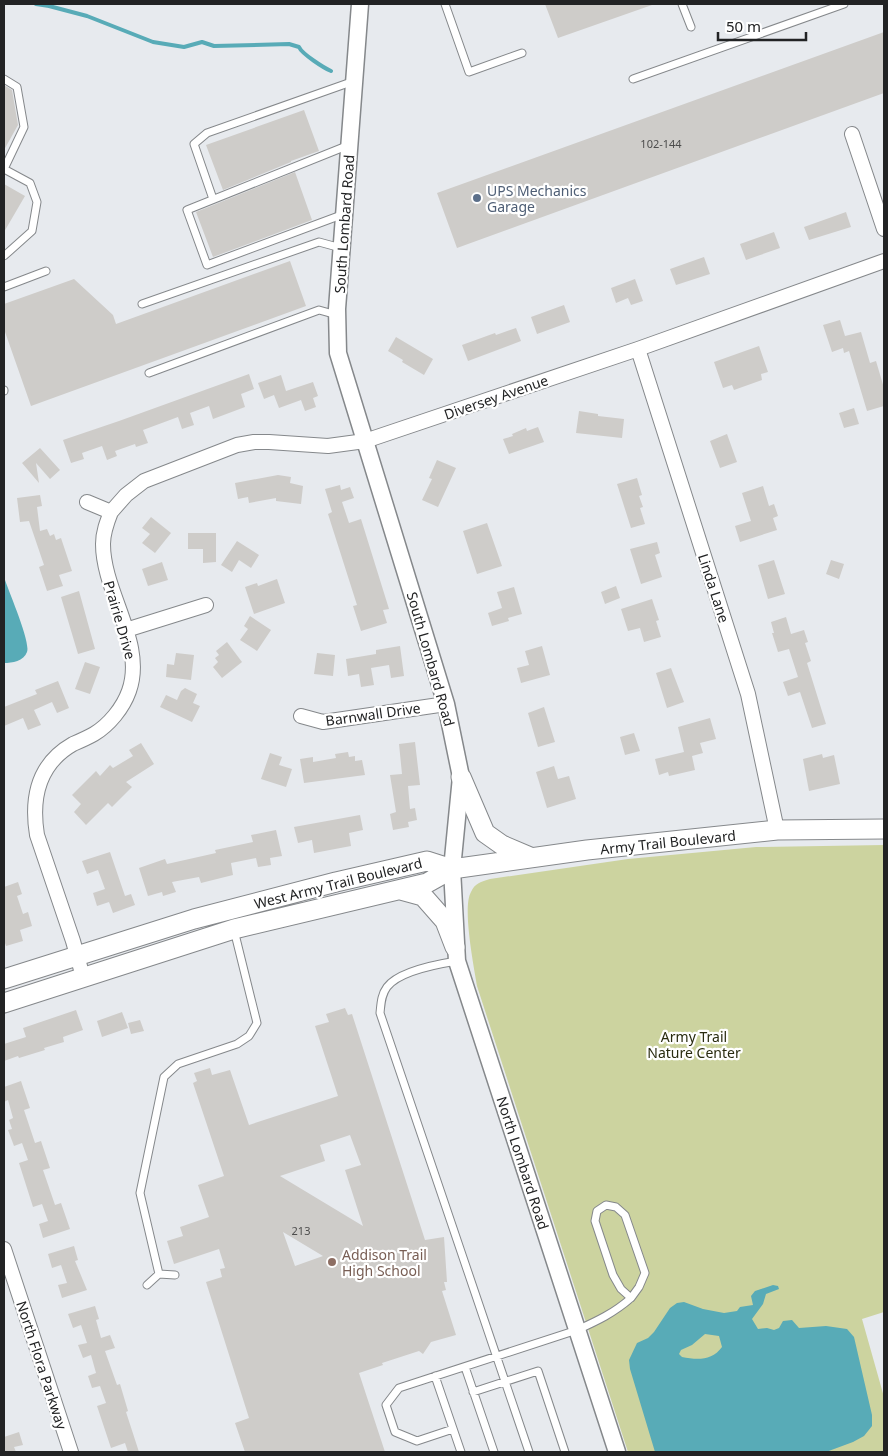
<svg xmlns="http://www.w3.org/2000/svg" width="888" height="1456" viewBox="0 0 888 1456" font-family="'Noto Sans',sans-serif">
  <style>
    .green { fill: #ccd39f }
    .water { fill: #58abb7; fill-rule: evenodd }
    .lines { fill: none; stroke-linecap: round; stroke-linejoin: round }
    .stream { stroke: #58abb7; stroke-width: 4 }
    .building { fill: #ceccc9; fill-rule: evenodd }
    .service-casing { stroke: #85888b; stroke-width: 9 }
    .minor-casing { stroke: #85888b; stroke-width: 16 }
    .tertiary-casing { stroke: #85888b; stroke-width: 19 }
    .secondary-casing { stroke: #85888b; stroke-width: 21 }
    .service { stroke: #fff; stroke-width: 7 }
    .minor { stroke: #fff; stroke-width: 14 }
    .tertiary { stroke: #fff; stroke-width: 16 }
    .secondary { stroke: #fff; stroke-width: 19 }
    .service-dot { fill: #5c6f8a; stroke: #fff; stroke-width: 2 }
    .education-dot { fill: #8d6e63; stroke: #fff; stroke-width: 2 }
    .labels { text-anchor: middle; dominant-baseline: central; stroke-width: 4.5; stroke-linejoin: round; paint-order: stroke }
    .number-label { font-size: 11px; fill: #4d4d4d }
    .service-label { font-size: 14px; fill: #4e5e75; stroke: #fff; text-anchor: start }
    .street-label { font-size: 14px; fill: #222324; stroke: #fff }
    .park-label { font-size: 14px; fill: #292b10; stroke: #fff }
    .education-label { font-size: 14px; fill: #785e54; stroke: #fff; text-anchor: start }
  </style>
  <rect width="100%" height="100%" fill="#e7eaee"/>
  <path class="green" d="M884,845V1312L862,1319L884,1397V1452H628L477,986C474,967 462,907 471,892C475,883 481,882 490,879L628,859L756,847Z"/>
  <path class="water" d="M4,577C8,590 31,642 27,652C24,661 12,663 4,663Z
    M773,1285L778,1286L779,1289L766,1294L763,1304L752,1319L758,1329L767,1328L774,1330L779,1328L783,1321L792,1320L799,1328L826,1326L847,1329L854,1337L872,1415V1426L864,1436L853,1442L826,1452H655L630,1369L629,1360L637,1343L648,1338L654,1332L670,1308L677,1303L684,1302L703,1309L724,1313L737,1311L740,1307L753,1305L751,1296L755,1291ZM705,1334L719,1336L722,1347C712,1361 697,1360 682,1357L679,1354L681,1350L692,1345Z"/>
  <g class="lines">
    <path class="stream" d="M36,4L49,6L87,16L153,42L184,47L202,42L214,46L289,44L299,47C302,54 324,68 331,71"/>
  </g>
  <path class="building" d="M545,4H652V5L558,38Z
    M884,32V93L457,248L437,193Z
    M4,85L12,90L18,125L4,150Z
    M304,110L319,151L291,161V162L223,190L206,145Z
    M295,172L312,220L213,257L196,212Z
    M4,184L25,196L4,232Z
    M846,212L851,227L809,240L804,227Z
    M774,232L780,248L746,260L740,244Z
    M704,257L710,274L676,285L670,269Z
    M290,261L306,306L31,406L4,329V304L74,279L113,315L116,324Z
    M635,279L643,301L631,305L628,298L616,303L611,288Z
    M564,305L570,322L537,334L531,317Z
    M840,320L845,336L861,332L870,363L876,361L884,388V406L867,411L849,351L844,353L843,348L832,352L823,325Z
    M516,328L521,341L468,361L462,345L495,333L496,335Z
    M396,337L433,359L424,375L402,362L403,360L388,351Z
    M759,346L768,372L761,374L762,380L734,390L732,385L723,388L714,362Z
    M249,374L254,389L241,394L245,407L213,419L209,406L190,413L194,425L182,429L178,417L143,430L148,443L136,447L135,444L115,451L117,456L107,460L102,446L82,453L84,459L71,463L63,440L119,421Z
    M281,375L286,391L313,382L318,396L313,398L316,407L305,411L301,400L279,408L274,395L264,399L258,383Z
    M854,408L859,424L844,428L839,413Z
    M579,411L598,414V416L624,419L622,438L576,433Z
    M538,427L544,442L509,454L503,439L513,436L512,434L526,428L527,431Z
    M727,434L737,462L720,468L710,441Z
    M40,448L60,470L50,479L36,463L39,483L22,463Z
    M437,460L456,468L438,507L422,500L432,479L429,478Z
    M278,475L291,477L290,483L303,486L301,504L276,501V498L249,503L248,497L238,499L235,483Z
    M637,478L642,495L639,496L643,507L640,508L645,524L631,528L617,484Z
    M340,485L341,490L350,487L354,498L342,502L349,523L361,519L389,609L383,610L387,623L361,631L353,606L357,605L328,514L332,512L325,489Z
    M763,486L769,506L774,504L778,516L773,518L777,530L740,542L735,526L751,521L742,493Z
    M40,495L42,506L37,507L40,531L47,529L50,536L54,534L56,540L61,538L72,571L59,575L63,586L47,591L39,567L44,565L29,521L20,522L17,498Z
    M151,517L171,533L155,553L142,543L150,534L142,528Z
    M487,523L502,566L477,574L463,531Z
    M188,533H216V562L203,563V549H188Z
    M237,541L259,555L251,568L239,560L232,572L221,565Z
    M657,542L660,553L655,555L662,577L641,584L630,549Z
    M774,560L785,594L768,599L758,565Z
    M831,560L844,564L839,579L826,574Z
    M162,562L168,580L148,586L142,569Z
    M277,579L285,603L254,614L245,587L257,583L258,586Z
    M616,586L620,598L605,604L601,592Z
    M514,587L522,614L508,618L509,621L492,626L488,613L502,608L497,592Z
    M79,591L95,649L78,654L61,597Z
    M652,599L659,620L656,621L661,637L644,642L640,628L628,631L621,609Z
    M250,616L271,630L257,651L240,640L248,629L244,626Z
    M786,617L791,634L804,630L808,642L805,643L811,661L807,663L826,724L812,728L800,692L788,696L783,682L798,677L789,649L778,652L772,633H774L771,622Z
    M227,642L242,662L222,678L213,667L218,662L215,658L219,655L216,651Z
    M400,646L404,676L391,678L389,665L371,668L374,685L361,687L359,674L348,676L346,659L376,654V650Z
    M542,646L550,675L521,683L517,668L529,665L525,651Z
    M176,653L194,655L191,680L166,677L167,664L174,665Z
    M317,653L335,655L333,676L314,674Z
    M85,662L100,667L90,694L75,689Z
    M671,668L684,702L667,708L656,673Z
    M58,681L69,708L57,713L52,702L34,710L41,725L28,730L23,718L4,726V707L37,694L35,690Z
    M185,688L197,694L193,703L200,706L192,722L160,707L166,695L177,700L181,691Z
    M544,707L555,742L538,747L528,713Z
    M710,718L716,739L700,743L703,753L692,756L695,770L669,776L668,772L659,775L655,759L684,752L678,727Z
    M634,733L640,751L625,755L620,737Z
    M415,742L420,785L408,786L410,809L415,808L417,820L408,822L409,827L393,830L390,814L396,812L390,775L402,774L399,744Z
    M141,743L154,764L126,782L132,787L112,807L108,803L86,825L74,812L81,804L72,795L96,771L100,776L110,765L113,768L133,756L129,750Z
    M348,752L349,757L355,756V761L362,760L365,775L304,783L300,759L313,757V762L336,758L335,754Z
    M270,753L282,757L279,765L292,769L286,787L261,779Z
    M822,754L823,758L834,755L840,784L809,791L803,759Z
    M554,766L558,779L569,776L576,799L547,808L536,772Z
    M360,815L363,830L349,833L351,846L314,853L312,840L298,843L294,827Z
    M276,830L282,856L270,858L271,865L258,867L256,858L231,863L233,875L201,883L199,877L172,882L176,892L163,896L162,892L148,896L139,868L165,859L167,864L216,853L215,850L253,842L251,835Z
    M110,852L125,896L131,894L135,905L113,913L109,902L97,906L93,893L105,889L98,870L87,874L82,861Z
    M18,882L22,894L17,896L23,914L28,912L32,926L20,930L23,941L6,946L4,940V887Z
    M345,1008L348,1015L352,1014L425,1240L444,1237L447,1282H444L446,1290L442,1291L456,1335L431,1342L423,1354L419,1351L382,1363L383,1365L359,1373L385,1452H245L235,1423L249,1418L206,1282L222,1277L220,1269L225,1268L219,1249L174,1264L167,1241L183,1236L180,1227L209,1217L198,1185L224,1176L193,1083L197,1081L194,1073L210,1068L212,1075L230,1070L249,1125L338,1096L315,1026L329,1022L326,1014ZM350,1135L361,1165L345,1170L363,1226L280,1176L325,1161L320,1145ZM283,1232L323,1256L295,1266Z
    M76,1010L83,1030L63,1037L64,1042L44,1048L45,1050L19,1058L18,1056L4,1061V1044L26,1037L23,1028Z
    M122,1012L128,1028L102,1037L97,1021Z
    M140,1020L144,1031L131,1034L128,1023Z
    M21,1081L30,1108L24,1110L35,1143L41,1141L50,1168L43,1170L55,1205L61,1203L70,1229L43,1238L39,1224L48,1221L42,1204L33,1207L19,1163L28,1160L22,1143L14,1146L8,1130L12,1129L9,1120L13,1118L8,1100L4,1102V1087Z
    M74,1246L78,1260L75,1261L87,1290L62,1298L58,1285L67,1283L61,1265L52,1268L48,1254Z
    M95,1306L99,1319L96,1320L101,1338L110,1335L115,1348L105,1351L117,1385L120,1384L128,1411L126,1412L139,1452H128L125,1443L111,1448L97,1406L106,1403L100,1386L92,1388L88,1376L96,1373L91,1355L83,1358L78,1345L87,1343L81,1325L73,1328L68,1314Z
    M19,1432L23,1445L14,1447L16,1452H4V1437Z"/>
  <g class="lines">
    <g class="service-casing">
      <path id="service" d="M445,4L469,72L522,53
        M682,4L691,27
        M4,79L17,87L24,127L4,169
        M633,79L844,4
        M4,169L30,183L37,202L32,231L4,256
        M213,199L194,144L207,133L354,81
        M344,214L207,265L187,210L349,145
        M4,287L46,271
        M142,304L319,242L341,248
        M149,373L319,310L337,315
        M4,390V391
        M457,961C438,964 399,971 387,987C381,995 381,1004 380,1013L529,1452
        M606,1205L616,1207L625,1215L645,1273L639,1287L631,1298L621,1289L613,1275L595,1221L597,1211Z
        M175,1275L159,1274L140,1193L164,1077L178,1064L237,1044L249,1036L257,1023L234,930
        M147,1285L159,1274
        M465,1367L494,1452
        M435,1376L461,1452
        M473,1392L538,1371L565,1452
        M453,1429L417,1441L395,1432L386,1405L399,1388L577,1330C597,1321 614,1313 631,1298"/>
    </g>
    <g class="minor-casing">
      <path id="minor" d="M852,134L884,229
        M638,349L748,694L777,830
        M111,512L126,495L144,481L237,445L254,442H269L328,446L365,441L638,349L884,261
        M126,630L206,605
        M301,716L323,722L446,704
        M83,977L73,941L37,835C31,798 38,764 73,744C80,741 87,738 94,734C109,725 123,708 129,691C146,643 103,593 103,544C103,532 107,522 111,512L87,502
        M4,1249L71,1452"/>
    </g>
    <g class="tertiary-casing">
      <path id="tertiary" d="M360,4L337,309L338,353L446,704L461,777L452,869L457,961L617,1452"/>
    </g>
    <g class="secondary-casing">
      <path id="secondary" d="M461,777L485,833L502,845L530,857
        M401,890L423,896L445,921L455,947
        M4,979L194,919L336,882L427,861L452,869
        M4,1003L234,929L427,883L452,869L587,850L777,830L884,829"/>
    </g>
    <use href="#service" class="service"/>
    <use href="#minor" class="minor"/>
    <use href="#tertiary" class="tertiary"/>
    <use href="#secondary" class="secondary"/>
  </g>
  <circle class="service-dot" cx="477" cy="198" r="5"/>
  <circle class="education-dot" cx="332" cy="1262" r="5"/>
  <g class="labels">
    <g class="number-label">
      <text x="661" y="143">102-144</text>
      <text x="301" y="1230">213</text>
    </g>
    <g class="service-label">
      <text x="487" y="190">UPS Mechanics<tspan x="487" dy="16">Garage</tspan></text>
    </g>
    <g class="street-label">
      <text transform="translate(344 224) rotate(-86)">South Lombard Road</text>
      <text transform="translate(496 397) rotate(-19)">Diversey Avenue</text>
      <text transform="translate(714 588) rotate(72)">Linda Lane</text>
      <text transform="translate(120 620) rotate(74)">Prairie Drive</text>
      <text transform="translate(431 659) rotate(74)">South Lombard Road</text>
      <text transform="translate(373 714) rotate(-8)">Barnwall Drive</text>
      <text transform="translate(668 842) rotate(-6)">Army Trail Boulevard</text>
      <text transform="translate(338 883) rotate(-14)">West Army Trail Boulevard</text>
      <text transform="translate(523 1163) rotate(72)">North Lombard Road</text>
      <text transform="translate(42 1365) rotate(72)">North Flora Parkway</text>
    </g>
    <g class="park-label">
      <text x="694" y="1036">Army Trail<tspan x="694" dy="16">Nature Center</tspan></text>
    </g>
    <g class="education-label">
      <text x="342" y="1254">Addison Trail<tspan x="342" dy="16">High School</tspan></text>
    </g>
  </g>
  <rect width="888" height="1456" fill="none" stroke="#222324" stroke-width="10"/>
  <path d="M718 32v8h88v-8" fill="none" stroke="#222324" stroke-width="2.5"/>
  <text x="726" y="32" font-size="15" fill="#222324" stroke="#ffffff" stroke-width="4" paint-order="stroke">50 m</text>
</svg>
